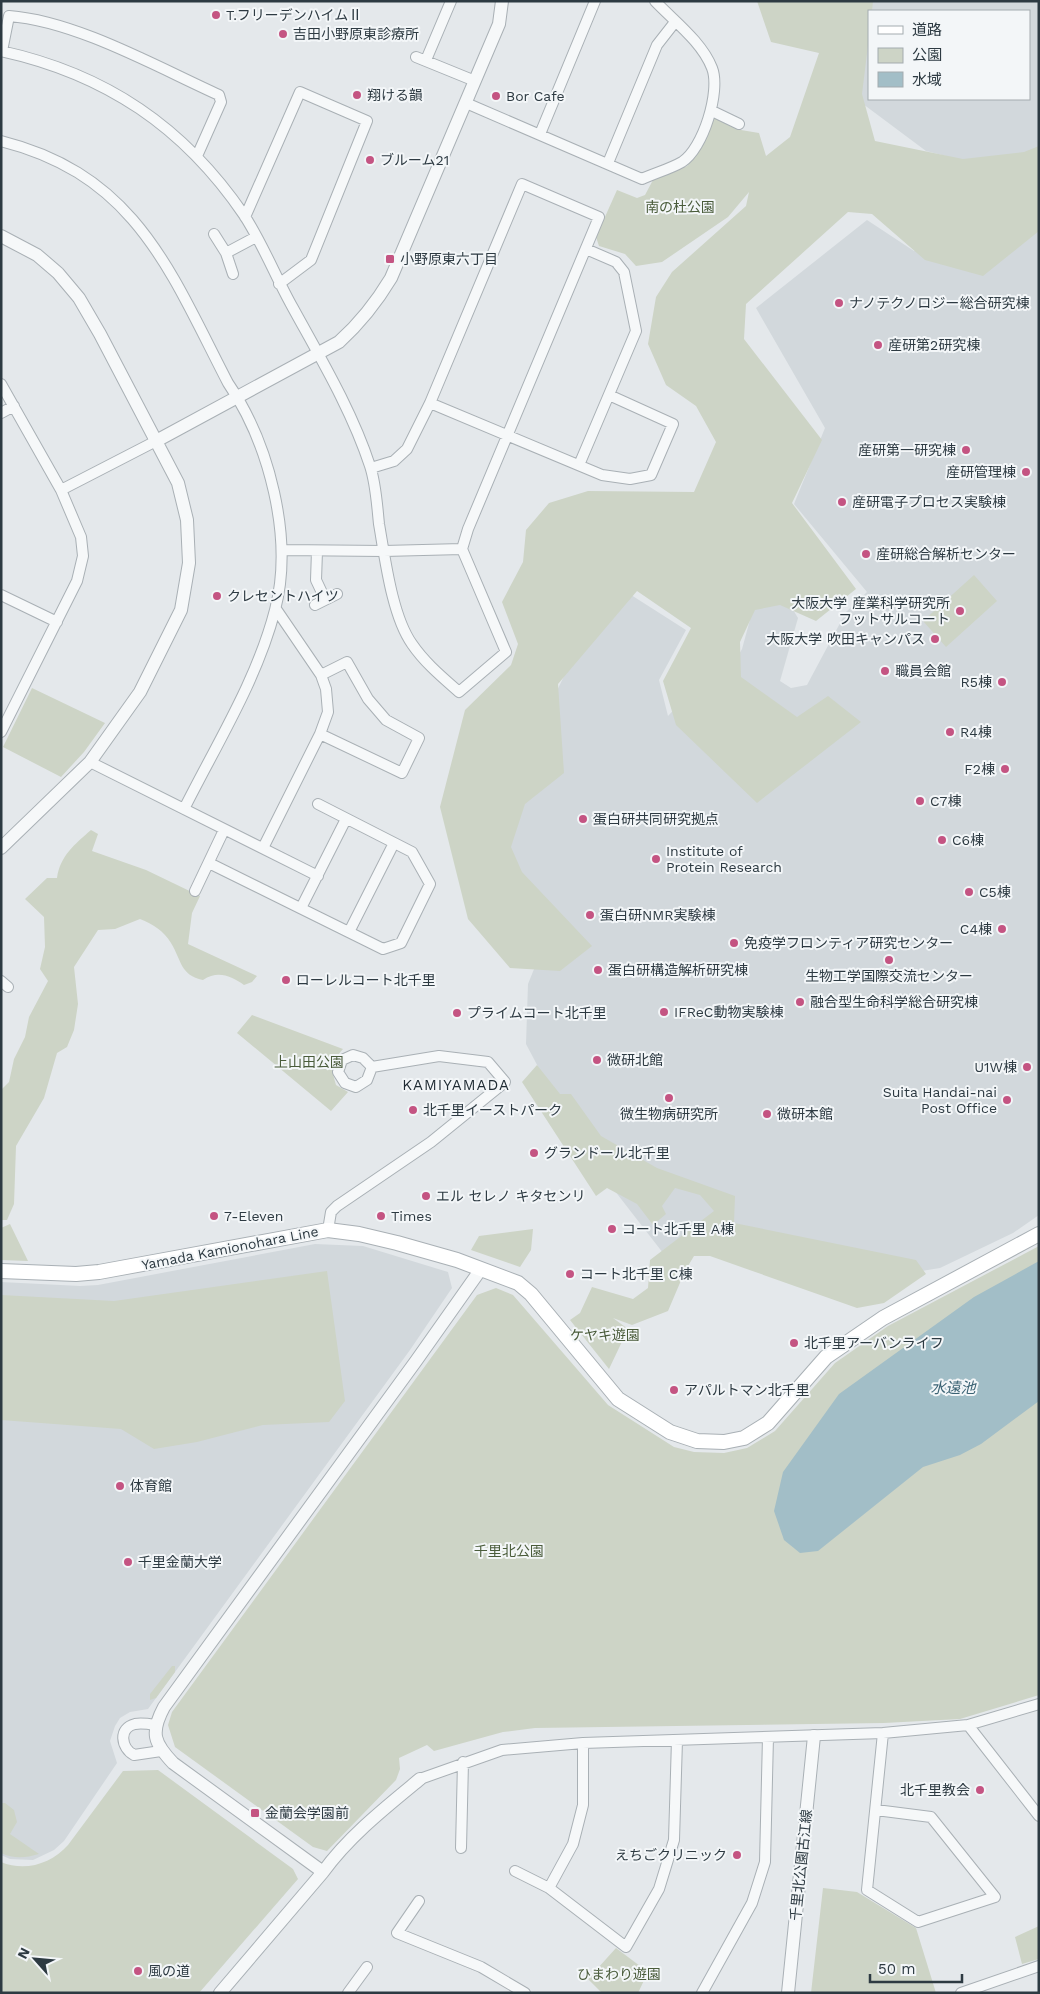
<svg xmlns="http://www.w3.org/2000/svg" width="1040" height="1994" viewBox="0 0 1040 1994" font-family="'Work Sans','Noto Sans JP',sans-serif">
  <style>
    .built { fill: #d2d8dc; fill-rule: evenodd }
    .green { fill: #cdd4c6 }
    .water { fill: #a2bec7 }
    .lines { fill: none; stroke-linecap: round; stroke-linejoin: round }
    .minor-casing { stroke: #a9b0b5; stroke-width: 12 }
    .tertiary-casing { stroke: #a9b0b5; stroke-width: 14 }
    .secondary-casing { stroke: #a9b0b5; stroke-width: 16 }
    .minor { stroke: #f6f8f9; stroke-width: 10 }
    .tertiary { stroke: #f6f8f9; stroke-width: 12 }
    .secondary { stroke: #fff; stroke-width: 14 }
    .poi-dot { fill: #c45482; stroke: #f3f6f8; stroke-width: 2 }
    .labels { text-anchor: middle; dominant-baseline: central; stroke-width: 4; stroke-linejoin: round; paint-order: stroke }
    .poi-label { font-size: 14px; fill: #2d3a42; stroke: #f3f6f8; text-anchor: start }
    .park-label { font-size: 14px; fill: #4a5c3b; stroke: #f3f6f8 }
    .street-label { font-size: 14px; fill: #2d3a42; stroke: #f3f6f8 }
    .neighbourhood-label { font-size: 15px; letter-spacing: 1px; fill: #1f2b33; stroke: #f3f6f8 }
    .water-label { font-size: 15px; font-style: italic; fill: #3a6273; stroke: #f3f6f8 }
  </style>
  <rect width="100%" height="100%" fill="#e4e8eb"/>
  <path class="built" d="M869,1H1039V1215L1013,1233L940,1268L884,1277L703,1245L663,1253L580,1146L526,1044L528,984L551,927L496,860L553,699L578,647L628,593L686,630L659,680L668,716L714,667H732L742,649L754,605L786,598L798,618L780,681L791,688L807,685L846,612L867,592L794,504L825,428L756,308L867,220L914,251L941,246L974,163L926,151L859,101ZM869,11H1029V99H869Z
    M315,1244L363,1246L448,1272L452,1288L410,1350L148,1709L130,1712L120,1718L115,1726L110,1741L117,1763L64,1841L54,1850L33,1860L10,1859L1,1855V1282L80,1286L98,1285Z"/>
  <path class="green" d="M757,1H873L872,11H869V37L862,94L875,141L963,159L1024,152L1039,146V231L983,276L925,260L872,214L848,212L746,304L744,339L822,440L792,503L856,589L816,621L780,605L755,610L740,642L741,677L797,717L828,696L861,722L757,803L676,725L663,681L691,628L637,591L558,684L564,773L525,804L511,847L522,872L592,946L560,971L510,968L468,919L440,807L465,710L511,665L518,644L502,602L523,562L526,530L549,503L588,491L694,492L716,442L696,406L666,385L648,344L656,297L672,272L746,206L749,192L728,217L662,262L636,266L625,254L599,246L596,237L617,190L637,198L645,195L653,180L687,166L698,152L714,117L741,130L759,133L766,156L790,137L819,53L771,42Z
    M974,575L997,601L946,647L923,621Z
    M32,688L105,723L84,752L61,777L3,747Z
    M91,830L98,834L92,851L146,870L200,896L192,913L188,944L257,976L252,982L244,985C231,976 218,970 203,980C180,975 182,961 171,943C164,931 153,924 140,919L115,929L98,930L74,967L78,1004L74,1030L67,1047L57,1053L44,1098L16,1146L14,1204L7,1220H1V1090L9,1082L14,1059L25,1037L29,1017L48,981L40,969L45,947L44,917L25,899L47,878H57C60,856 75,844 91,830Z
    M252,1015L343,1049C330,1063 331,1068 336,1085L348,1092L331,1111L237,1033Z
    M537,1065L560,1094H571L601,1136L657,1168L735,1196L734,1223L916,1260L926,1274L884,1303L857,1308L710,1256H694L685,1271L668,1311L632,1325L613,1318L628,1329L609,1369L570,1320L580,1313L592,1287L633,1299L648,1288L650,1260L714,1211L700,1195L675,1188L662,1206L666,1214L653,1225L637,1204L607,1188L596,1196L522,1082Z
    M10,1224L28,1261L1,1260V1228Z
    M533,1229L531,1250L520,1267L471,1250L479,1236Z
    M1039,1246V1695L960,1719L884,1723L535,1728L503,1732L434,1751L427,1745L399,1758L400,1769L396,1780L327,1851L313,1847L175,1747L168,1725L172,1712L477,1295L496,1288L513,1295L608,1405L674,1447L694,1452L724,1453L747,1448L775,1431L835,1363L888,1326Z
    M327,1271L345,1401L329,1422L263,1425L197,1442L154,1449L121,1429L1,1420V1295L114,1301Z
    M172,1666H175V1672L156,1698L150,1700V1694Z
    M158,1770L293,1869L298,1879L199,1993H1V1862C25,1872 51,1864 68,1845L123,1771Z
    M1,1803H5L14,1810L17,1822L10,1834L39,1854C25,1858 14,1859 1,1853Z
    M823,1888L857,1892L916,1928L936,1993H811Z
    M1039,1926V1959L1022,1964L1015,1937Z
    M616,1948L648,1972L638,1993H602L588,1979Z"/>
  <path class="water" d="M1039,1261V1401L981,1444L960,1455L923,1467L818,1551L800,1553L784,1540L774,1511L783,1472L839,1394L974,1297Z"/>
  <g class="lines">
    <g class="minor-casing">
      <path id="minor" d="M1,51C106,74 184,127 244,215C263,244 276,278 293,308C321,359 352,411 370,466C376,484 377,505 379,524C385,558 392,616 412,644C425,663 442,677 459,692L506,652L462,549L468,529L599,217L522,184L430,403L407,449L394,461L371,468
        M2,51L9,16C76,21 157,67 219,95L221,102L197,156
        M416,57L475,81
        M426,60L451,1
        M466,103L642,179C655,173 670,169 682,162C703,149 721,91 712,68C702,42 674,21 655,1
        M712,111L739,124
        M540,134L595,1
        M1,141C136,175 170,271 228,383C269,443 294,538 275,610C257,680 216,745 184,809
        M608,163L657,45L675,22
        M245,217L300,92L367,121L311,260L279,284
        M214,234L226,253L233,274
        M226,253L256,237
        M1,384L61,490L81,537L83,556L77,581L1,732
        M430,403L602,475L630,479L651,475L673,424L609,395
        M1,413L14,406
        M579,465L636,331L624,272L616,262L586,249
        M61,490L158,440
        M282,550L384,551L462,549
        M317,551L316,580L325,599
        M1,595L57,622
        M315,605L337,594
        M320,734L402,773L419,738L386,720L368,699L347,662L321,675
        M90,762L318,876
        M263,848L320,734L328,712L326,689L321,675L276,609
        M209,863L383,949L401,943L430,884L412,852L318,804
        M195,891L224,830
        M301,908L346,819
        M349,932L394,843
        M1,981L8,987
        M353,1055L363,1058L372,1067L367,1080L356,1087L345,1083L338,1072L342,1060Z
        M328,1230L331,1212L337,1206L431,1142L505,1082L488,1062L439,1056L372,1067
        M155,1725C149,1724 141,1723 135,1724C118,1728 121,1748 134,1755L161,1751
        M968,1725L1039,1816
        M583,1743V1805L573,1844L549,1888L626,1947L659,1889L674,1840L677,1740
        M420,1779L502,1750L583,1743L883,1733L968,1725L1039,1704
        M876,1810L931,1817L995,1897L918,1922L867,1890L883,1733
        M461,1848L463,1762
        M515,1871L549,1888
        M419,1901L397,1933L481,1967L525,1993
        M348,1993L367,1967
        M702,1993L752,1903L765,1862L768,1737
        M961,1993L1039,1966"/>
    </g>
    <g class="tertiary-casing">
      <path id="tertiary" d="M1,236L37,255L58,273L79,298L100,334L178,483L187,520L189,563L181,610L140,692L90,762L1,848
        M158,440L339,342C360,323 376,303 391,278L499,24L502,1
        M323,1872C349,1836 386,1807 420,1779
        M220,1993L323,1872L173,1763C154,1743 150,1733 164,1707L416,1361L481,1269
        M788,1993L814,1736"/>
    </g>
    <g class="secondary-casing">
      <path id="secondary" d="M1,1271L76,1274L99,1272L328,1230L359,1234L397,1243L457,1260L518,1283L531,1294L618,1399L670,1432L697,1441L724,1442L744,1438L768,1423L826,1357L883,1318L1039,1234"/>
    </g>
    <use href="#minor" class="minor"/>
    <use href="#tertiary" class="tertiary"/>
    <use href="#secondary" class="secondary"/>
  </g>
  <g class="poi-dot">
    <circle cx="216" cy="15" r="5"/>
    <circle cx="283" cy="34" r="5"/>
    <circle cx="357" cy="95" r="5"/>
    <circle cx="496" cy="96" r="5"/>
    <circle cx="370" cy="160" r="5"/>
    <rect x="385" y="254" width="10" height="10" rx="2.5"/>
    <circle cx="839" cy="303" r="5"/>
    <circle cx="878" cy="345" r="5"/>
    <circle cx="966" cy="450" r="5"/>
    <circle cx="1026" cy="472" r="5"/>
    <circle cx="842" cy="502" r="5"/>
    <circle cx="866" cy="554" r="5"/>
    <circle cx="217" cy="596" r="5"/>
    <circle cx="960" cy="611" r="5"/>
    <circle cx="935" cy="639" r="5"/>
    <circle cx="885" cy="671" r="5"/>
    <circle cx="1002" cy="682" r="5"/>
    <circle cx="950" cy="732" r="5"/>
    <circle cx="1005" cy="769" r="5"/>
    <circle cx="920" cy="801" r="5"/>
    <circle cx="583" cy="819" r="5"/>
    <circle cx="942" cy="840" r="5"/>
    <circle cx="656" cy="859" r="5"/>
    <circle cx="969" cy="892" r="5"/>
    <circle cx="590" cy="915" r="5"/>
    <circle cx="1002" cy="929" r="5"/>
    <circle cx="734" cy="943" r="5"/>
    <circle cx="889" cy="960" r="5"/>
    <circle cx="598" cy="970" r="5"/>
    <circle cx="286" cy="980" r="5"/>
    <circle cx="800" cy="1002" r="5"/>
    <circle cx="664" cy="1012" r="5"/>
    <circle cx="457" cy="1013" r="5"/>
    <circle cx="597" cy="1060" r="5"/>
    <circle cx="1027" cy="1067" r="5"/>
    <circle cx="669" cy="1098" r="5"/>
    <circle cx="1007" cy="1100" r="5"/>
    <circle cx="413" cy="1110" r="5"/>
    <circle cx="767" cy="1114" r="5"/>
    <circle cx="534" cy="1153" r="5"/>
    <circle cx="426" cy="1196" r="5"/>
    <circle cx="214" cy="1216" r="5"/>
    <circle cx="381" cy="1216" r="5"/>
    <circle cx="612" cy="1229" r="5"/>
    <circle cx="570" cy="1274" r="5"/>
    <circle cx="794" cy="1343" r="5"/>
    <circle cx="674" cy="1390" r="5"/>
    <circle cx="120" cy="1486" r="5"/>
    <circle cx="128" cy="1562" r="5"/>
    <circle cx="980" cy="1790" r="5"/>
    <rect x="250" y="1808" width="10" height="10" rx="2.5"/>
    <circle cx="737" cy="1855" r="5"/>
    <circle cx="138" cy="1971" r="5"/>
  </g>
  <g class="labels">
    <g class="poi-label">
      <text x="226" y="15">T.フリーデンハイムⅡ</text>
      <text x="293" y="34">吉田小野原東診療所</text>
      <text x="367" y="95">翔ける韻</text>
      <text x="506" y="96">Bor Cafe</text>
      <text x="380" y="160">ブルーム21</text>
      <text x="400" y="259">小野原東六丁目</text>
      <text x="849" y="303">ナノテクノロジー総合研究棟</text>
      <text x="888" y="345">産研第2研究棟</text>
      <text x="956" y="450" text-anchor="end">産研第一研究棟</text>
      <text x="1016" y="472" text-anchor="end">産研管理棟</text>
      <text x="852" y="502">産研電子プロセス実験棟</text>
      <text x="876" y="554">産研総合解析センター</text>
      <text x="227" y="596">クレセントハイツ</text>
      <text x="950" y="603" text-anchor="end">大阪大学 産業科学研究所<tspan x="950" dy="16">フットサルコート</tspan></text>
      <text x="925" y="639" text-anchor="end">大阪大学 吹田キャンパス</text>
      <text x="895" y="671">職員会館</text>
      <text x="992" y="682" text-anchor="end">R5棟</text>
      <text x="960" y="732">R4棟</text>
      <text x="995" y="769" text-anchor="end">F2棟</text>
      <text x="930" y="801">C7棟</text>
      <text x="593" y="819">蛋白研共同研究拠点</text>
      <text x="952" y="840">C6棟</text>
      <text x="666" y="851">Institute of<tspan x="666" dy="16">Protein Research</tspan></text>
      <text x="979" y="892">C5棟</text>
      <text x="600" y="915">蛋白研NMR実験棟</text>
      <text x="992" y="929" text-anchor="end">C4棟</text>
      <text x="744" y="943">免疫学フロンティア研究センター</text>
      <text x="608" y="970">蛋白研構造解析研究棟</text>
      <text x="889" y="976" text-anchor="middle">生物工学国際交流センター</text>
      <text x="296" y="980">ローレルコート北千里</text>
      <text x="810" y="1002">融合型生命科学総合研究棟</text>
      <text x="674" y="1012">IFReC動物実験棟</text>
      <text x="467" y="1013">プライムコート北千里</text>
      <text x="607" y="1060">微研北館</text>
      <text x="1017" y="1067" text-anchor="end">U1W棟</text>
      <text x="997" y="1092" text-anchor="end">Suita Handai-nai<tspan x="997" dy="16">Post Office</tspan></text>
      <text x="423" y="1110">北千里イーストパーク</text>
      <text x="669" y="1114" text-anchor="middle">微生物病研究所</text>
      <text x="777" y="1114">微研本館</text>
      <text x="544" y="1153">グランドール北千里</text>
      <text x="436" y="1196">エル セレノ キタセンリ</text>
      <text x="224" y="1216">7-Eleven</text>
      <text x="391" y="1216">Times</text>
      <text x="622" y="1229">コート北千里 A棟</text>
      <text x="580" y="1274">コート北千里 C棟</text>
      <text x="804" y="1343">北千里アーバンライフ</text>
      <text x="684" y="1390">アパルトマン北千里</text>
      <text x="130" y="1486">体育館</text>
      <text x="138" y="1562">千里金蘭大学</text>
      <text x="970" y="1790" text-anchor="end">北千里教会</text>
      <text x="265" y="1813">金蘭会学園前</text>
      <text x="727" y="1855" text-anchor="end">えちごクリニック</text>
      <text x="148" y="1971">風の道</text>
    </g>
    <g class="park-label">
      <text x="680" y="207">南の杜公園</text>
      <text x="309" y="1062">上山田公園</text>
      <text x="605" y="1335">ケヤキ遊園</text>
      <text x="509" y="1551">千里北公園</text>
      <text x="619" y="1974">ひまわり遊園</text>
    </g>
    <g class="street-label">
      <text transform="translate(230 1248) rotate(-11)">Yamada Kamionohara Line</text>
      <text transform="translate(801 1865) rotate(-84)">千里北公園古江線</text>
    </g>
    <g class="neighbourhood-label">
      <text x="456" y="1085">KAMIYAMADA</text>
    </g>
    <g class="water-label">
      <text x="953" y="1388">水遠池</text>
    </g>
  </g>
  <rect width="1040" height="1994" fill="none" stroke="#2d3a42" stroke-width="5"/>
  <rect x="868" y="10" width="162" height="90" fill="#f3f6f8" stroke="#a4abaf"/>
  <rect x="878" y="26" width="25" height="8" fill="#ffffff" stroke="#a4abaf"/>
  <text x="912" y="35" font-size="15" fill="#2d3a42">道路</text>
  <rect x="878" y="48" width="25" height="15" fill="#cdd4c6" stroke="#a4abaf"/>
  <text x="912" y="60" font-size="15" fill="#2d3a42">公園</text>
  <rect x="878" y="72" width="25" height="15" fill="#a2bec7" stroke="#a4abaf"/>
  <text x="912" y="85" font-size="15" fill="#2d3a42">水域</text>
  <g transform="translate(35 1959) rotate(297)" stroke="#f3f6f8" stroke-width="4" paint-order="stroke">
  <path d="M0-4L9 19L0 12L-9 19Z" fill="#2d3a42"/>
  <text y="-8" font-size="14" font-weight="bold" text-anchor="middle" fill="#2d3a42">N</text>
  </g>
  <path d="M870 1974v8h92v-8" fill="none" stroke="#2d3a42" stroke-width="2.5"/>
  <text x="878" y="1974" font-size="15" fill="#2d3a42" stroke="#f3f6f8" stroke-width="4" paint-order="stroke">50 m</text>
</svg>
